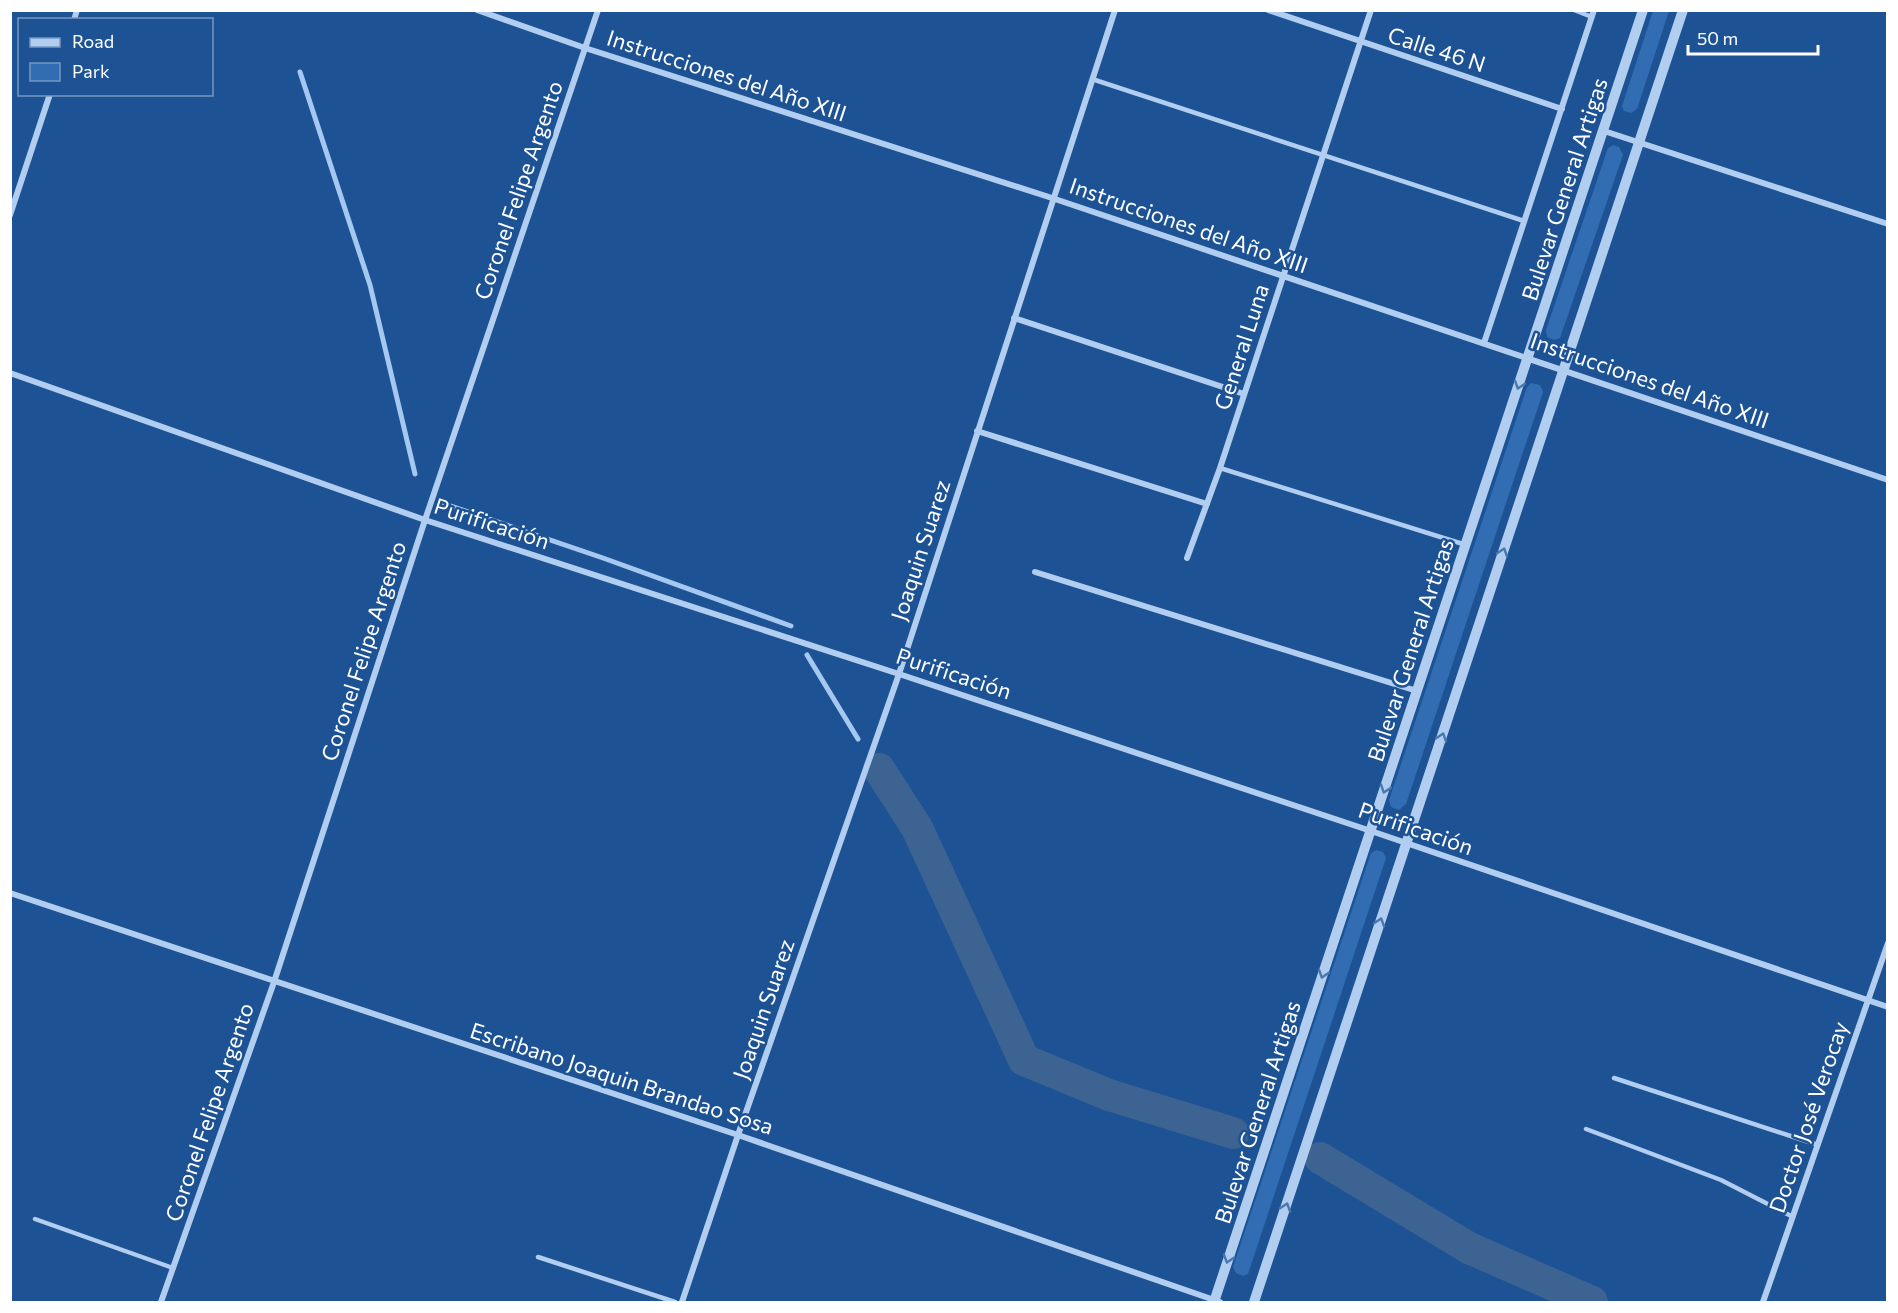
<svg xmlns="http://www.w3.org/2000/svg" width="1898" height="1313" viewBox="0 0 1898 1313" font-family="Commissioner,sans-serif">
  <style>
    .green { fill: #326db3 }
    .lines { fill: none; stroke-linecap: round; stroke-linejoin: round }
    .stream { stroke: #a4c8f0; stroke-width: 5 }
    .river { stroke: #3d6392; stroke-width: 32 }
    .service { stroke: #b1cdef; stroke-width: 4.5 }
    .minor { stroke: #b1cdef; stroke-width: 6 }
    .tertiary { stroke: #b1cdef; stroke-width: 10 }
    .oneway { stroke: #4978b0 }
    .labels { text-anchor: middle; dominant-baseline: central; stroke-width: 5; stroke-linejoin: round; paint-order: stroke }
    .street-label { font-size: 22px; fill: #fff; stroke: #1d5395 }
  </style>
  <rect width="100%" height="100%" fill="#1d5395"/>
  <path class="green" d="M1653,11H1669L1637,109L1631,113L1624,111L1622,106Z
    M1613,145L1619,147L1623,155L1560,338L1554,340L1547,337L1546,330L1608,148Z
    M1531,383L1540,385L1543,392L1406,804L1399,810L1391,807L1389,800L1527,387Z
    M1376,850L1383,852L1386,858L1248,1274L1243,1276L1236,1273L1233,1267L1371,853Z"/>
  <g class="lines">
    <path class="stream" d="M300,72L370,285L415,474
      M442,503L603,558L791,626
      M807,655L858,739"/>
    <path class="river" d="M879,769L917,828L1024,1060L1109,1095L1233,1133
      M1320,1158L1469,1248L1592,1302"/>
    <path class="service" d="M1574,10L1592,17
      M1092,79L1524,221
      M1220,468L1466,545
      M1614,1078L1818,1145
      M1586,1129L1721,1180L1793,1217
      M35,1219L173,1268
      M538,1257L675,1302"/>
    <path class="minor" d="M477,10L585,48L1052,198L1888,480
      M1268,10L1562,109
      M74,20L77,10
      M1604,131L1888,224
      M10,215L50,94
      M1014,318L1244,394
      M1484,343L1594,10
      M10,373L425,520L899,674L1371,831L1888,1007
      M977,431L1207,504
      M1187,558L1220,468L1371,10
      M1035,572L1417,691
      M10,893L738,1135L1220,1302
      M161,1302L274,982L425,520L598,10
      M682,1302L738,1135L899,674L1115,10
      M1763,1302L1888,943"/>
    <path class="tertiary" d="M1214,1302L1643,10
      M1254,1302L1683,10"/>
  </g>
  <defs><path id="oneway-chevron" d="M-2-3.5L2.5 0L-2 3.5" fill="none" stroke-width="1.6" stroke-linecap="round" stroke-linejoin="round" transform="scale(1.5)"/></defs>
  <g class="oneway">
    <use href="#oneway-chevron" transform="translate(1519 385) rotate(108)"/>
    <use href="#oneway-chevron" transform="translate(1503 552) rotate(-72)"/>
    <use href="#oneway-chevron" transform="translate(1442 737) rotate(-72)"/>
    <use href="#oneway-chevron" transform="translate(1385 789) rotate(108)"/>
    <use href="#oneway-chevron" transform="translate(1380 922) rotate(-72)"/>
    <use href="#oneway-chevron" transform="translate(1323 974) rotate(108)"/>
    <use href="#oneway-chevron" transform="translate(1286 1207) rotate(-72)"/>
    <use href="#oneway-chevron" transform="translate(1228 1259) rotate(108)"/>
  </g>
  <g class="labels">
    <g class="street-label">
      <text transform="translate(1437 49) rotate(18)">Calle 46 N</text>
      <text transform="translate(727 75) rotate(18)">Instrucciones del Año XIII</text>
      <text transform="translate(1564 189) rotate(-72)">Bulevar General Artigas</text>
      <text transform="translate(518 190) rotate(-71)">Coronel Felipe Argento</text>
      <text transform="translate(1189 225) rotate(19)">Instrucciones del Año XIII</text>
      <text transform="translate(1241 347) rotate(-72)">General Luna</text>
      <text transform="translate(1650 380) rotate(19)">Instrucciones del Año XIII</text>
      <text transform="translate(492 523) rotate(18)">Purificación</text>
      <text transform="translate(920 550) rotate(-72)">Joaquin Suarez</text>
      <text transform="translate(1410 650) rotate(-72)">Bulevar General Artigas</text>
      <text transform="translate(363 651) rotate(-72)">Coronel Felipe Argento</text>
      <text transform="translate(954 673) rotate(18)">Purificación</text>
      <text transform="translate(1416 828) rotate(19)">Purificación</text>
      <text transform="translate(763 1009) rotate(-71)">Joaquin Suarez</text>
      <text transform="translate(622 1078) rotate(18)">Escribano Joaquin Brandao Sosa</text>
      <text transform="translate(209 1112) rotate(-71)">Coronel Felipe Argento</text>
      <text transform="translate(1257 1112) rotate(-72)">Bulevar General Artigas</text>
      <text transform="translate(1808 1117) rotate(-71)">Doctor José Verocay</text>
    </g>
  </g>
  <rect width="1898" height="1313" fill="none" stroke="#ffffff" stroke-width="24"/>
  <rect x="18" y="18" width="195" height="78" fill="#1d5395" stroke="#7798bf" stroke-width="1.5"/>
  <rect x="30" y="38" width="30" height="9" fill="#b1cdef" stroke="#7798bf" stroke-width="1.5"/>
  <text x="72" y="48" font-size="18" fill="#ffffff">Road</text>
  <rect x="30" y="63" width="30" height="18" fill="#326db3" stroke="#7798bf" stroke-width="1.5"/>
  <text x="72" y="78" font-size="18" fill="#ffffff">Park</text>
  <path d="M1688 45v9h130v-9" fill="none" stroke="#ffffff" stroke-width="3"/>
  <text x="1697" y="45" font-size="18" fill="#ffffff" stroke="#1d5395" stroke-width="4.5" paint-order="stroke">50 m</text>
</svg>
